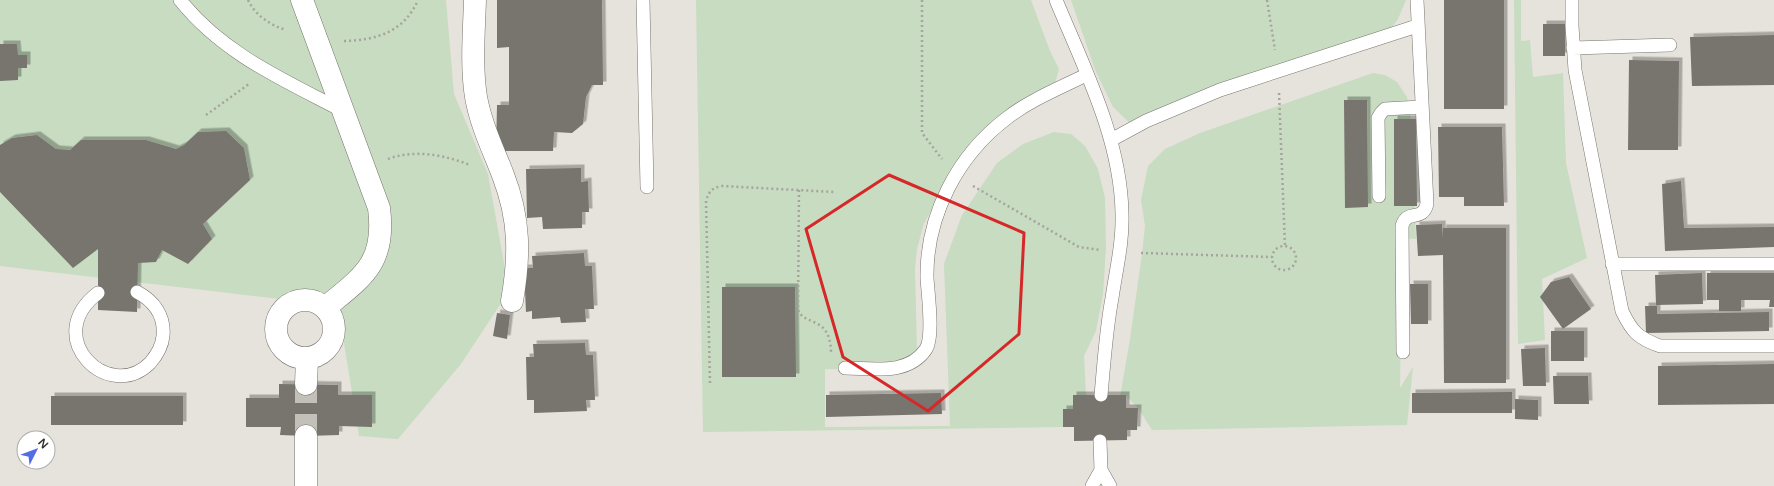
<svg xmlns="http://www.w3.org/2000/svg" width="1774" height="486" viewBox="0 0 1774 486" font-family="'Varela Round',sans-serif">
  <style>
    .green { fill: #c7dcc0 }
    .building { fill: #77746e; filter: url(#shadow) }
    .lines { fill: none; stroke-linecap: round; stroke-linejoin: round }
    .minor-tunnel { stroke: #c2c0b9; stroke-width: 22; stroke-dasharray: 22 11; stroke-linecap: butt }
    .service-casing { stroke: #77746e; stroke-width: 14 }
    .minor-casing { stroke: #77746e; stroke-width: 23 }
    .path { stroke: #a6a49e; stroke-width: 2.5; stroke-dasharray: 2 3; stroke-linecap: butt }
    .service { stroke: #fff; stroke-width: 13 }
    .minor { stroke: #fff; stroke-width: 22 }
    .marked { fill: none; stroke: #d62828; stroke-width: 3; stroke-linejoin: round }
  </style>
  <defs>
    <filter id="shadow"><feDropShadow dx="3.5" dy="-3.5" stdDeviation="0" flood-color="#0004"/></filter>
  </defs>
  <rect width="100%" height="100%" fill="#e6e3dc"/>
  <path class="green" d="M0,0H446L454,94L488,174L509,291L461,364L398,439L359,436L338,306L0,266Z
    M696,0H1031L1050,51L1059,69L1054,87L956,169L924,223L917,249L915,269L917,351L888,370L825,369V427L950,426L944,264L962,215L997,163L1023,144L1054,132L1071,134L1085,146L1098,169L1105,198L1106,248L1103,294L1096,331L1084,356L1087,414L1073,409H1063V427L703,432Z
    M1071,0H1406L1398,19L1387,34L1133,126L1113,107L1096,72Z
    M1514,0H1521V41L1530,40L1533,77L1563,73L1566,163L1587,258L1542,279L1545,340L1518,344Z
    M1373,73L1385,75L1397,82L1407,97L1411,119L1416,239L1402,238L1400,388L1413,367L1407,425L1152,430L1138,408L1126,396L1118,409L1130,339L1142,254L1145,226L1141,200L1148,166L1165,149L1200,133Z"/>
  <path class="building" d="M497,0H602L603,85H592L586,97L583,124L572,133L554,132L553,151H496L497,105H509V47L497,48Z
    M1444,0H1504V109H1444Z
    M1543,24H1565V56H1543Z
    M1774,35V85L1692,86L1690,37Z
    M0,44H17L18,55H27V68H18V80L0,81Z
    M1629,60L1679,61L1678,150H1628Z
    M1344,100H1367L1368,207L1345,208Z
    M1394,119H1416L1417,206H1394Z
    M1438,127H1502L1504,206H1464V197H1439Z
    M226,131L244,148L250,180L203,224L212,239L188,264L162,250L156,262L138,263L137,312L98,310V249L73,268L0,192V145L12,138L37,135L56,149L70,150L81,140H146L176,149L184,145L198,132Z
    M581,168V182L588,181L589,212H582V228L543,229L542,217L527,218L526,169Z
    M1681,181L1684,228L1774,227V247L1665,251L1662,184Z
    M1442,224L1443,238V228H1506V383H1444L1443,255L1418,256L1416,225Z
    M584,253L585,266H592L594,309H585L586,322L561,323L560,317L532,319V311L526,312L524,268H533L532,256Z
    M1702,273L1703,304L1656,305L1655,275Z
    M1707,273H1774V307H1769L1770,300H1741V311H1719V300H1707Z
    M1569,277L1591,309L1563,329L1540,297L1551,282Z
    M1410,284H1428V324H1411Z
    M722,287H795L796,377H722Z
    M1645,306H1657V314L1769,312V331L1646,333Z
    M497,313L510,315L507,339L493,336Z
    M1551,331H1584V361H1551Z
    M585,343L586,355H593L595,400H586L587,411L534,413V400H527L526,357H534L533,344Z
    M1545,348L1546,386H1523L1521,349Z
    M1774,364V404L1658,405V366Z
    M1553,376H1588L1589,404H1554Z
    M279,384L338,385V395H372V427L339,426V435L306,436L280,435L281,427H246V398H279Z
    M1512,392V413H1412V393Z
    M941,393L942,414L826,417V395Z
    M1073,395H1126V408H1138L1137,430H1127V440L1074,441V427H1063V409H1073Z
    M51,396H183V425H51Z
    M1515,399L1538,400V420L1515,419Z"/>
  <g class="lines">
    <path class="minor-tunnel" d="M306,436V384"/>
    <g class="service-casing">
      <path id="service" d="M180,0C223,54 284,80 343,111
        M643,0L647,187
        M1056,0C1084,68 1121,139 1122,214C1123,243 1116,270 1112,298C1106,330 1104,363 1101,395
        M1572,0V26L1575,70L1622,311C1632,332 1638,338 1660,346H1774
        M1573,48L1670,45
        M1111,140L1146,121L1220,90L1417,26
        M1379,196L1378,118L1381,113L1385,109L1421,107
        M1612,264H1774
        M98,293C40,337 109,404 150,363C157,355 162,347 163,336C165,316 154,301 137,292
        M1403,352L1402,226C1407,208 1422,223 1427,204L1417,0
        M845,368C872,368 908,376 926,349C934,336 928,295 927,278C926,215 958,155 1007,118C1030,100 1060,88 1086,75
        M1100,441L1101,470L1110,486
        M1092,486L1101,470"/>
    </g>
    <g class="minor-casing">
      <path id="minor" d="M302,0L379,208C386,262 364,276 326,307
        M475,0C474,32 471,65 476,97C481,125 493,149 503,175C520,219 520,256 512,301
        M276 329a29 29 0 1 1 58 0a29 29 0 1 1-58 0Z
        M306,384L307,359
        M306,486V436"/>
    </g>
    <path class="path" d="M248,0C255,15 270,25 286,30
      M922,0V133L942,159
      M1267,0L1275,50
      M344,41C377,40 404,32 418,0
      M1279,93L1285,246
      M206,115L249,84
      M388,159C414,149 445,155 470,165
      M973,186L1079,247L1100,250
      M799,190L798,309C803,327 830,314 831,352
      M1272 258a12 12 0 1 1 24 0a12 12 0 1 1-24 0Z
      M1141,253L1272,257
      M710,383L706,201C709,191 712,188 722,186L834,192"/>
    <use href="#service" class="service"/>
    <use href="#minor" class="minor"/>
  </g>
  <path class="marked" d="M889,175L1024,233L1019,334L928,411L843,357L806,229Z"/>
  <g transform="translate(36 450) rotate(48)"><circle r="19" fill="#ffffff" stroke="#adadac"/>
  <path d="M0-3L7 15L0 10L-7 15Z" fill="#536ee4"/>
  <text y="-6" font-size="11" font-weight="bold" text-anchor="middle" fill="#33322f">N</text>
  </g>
</svg>
